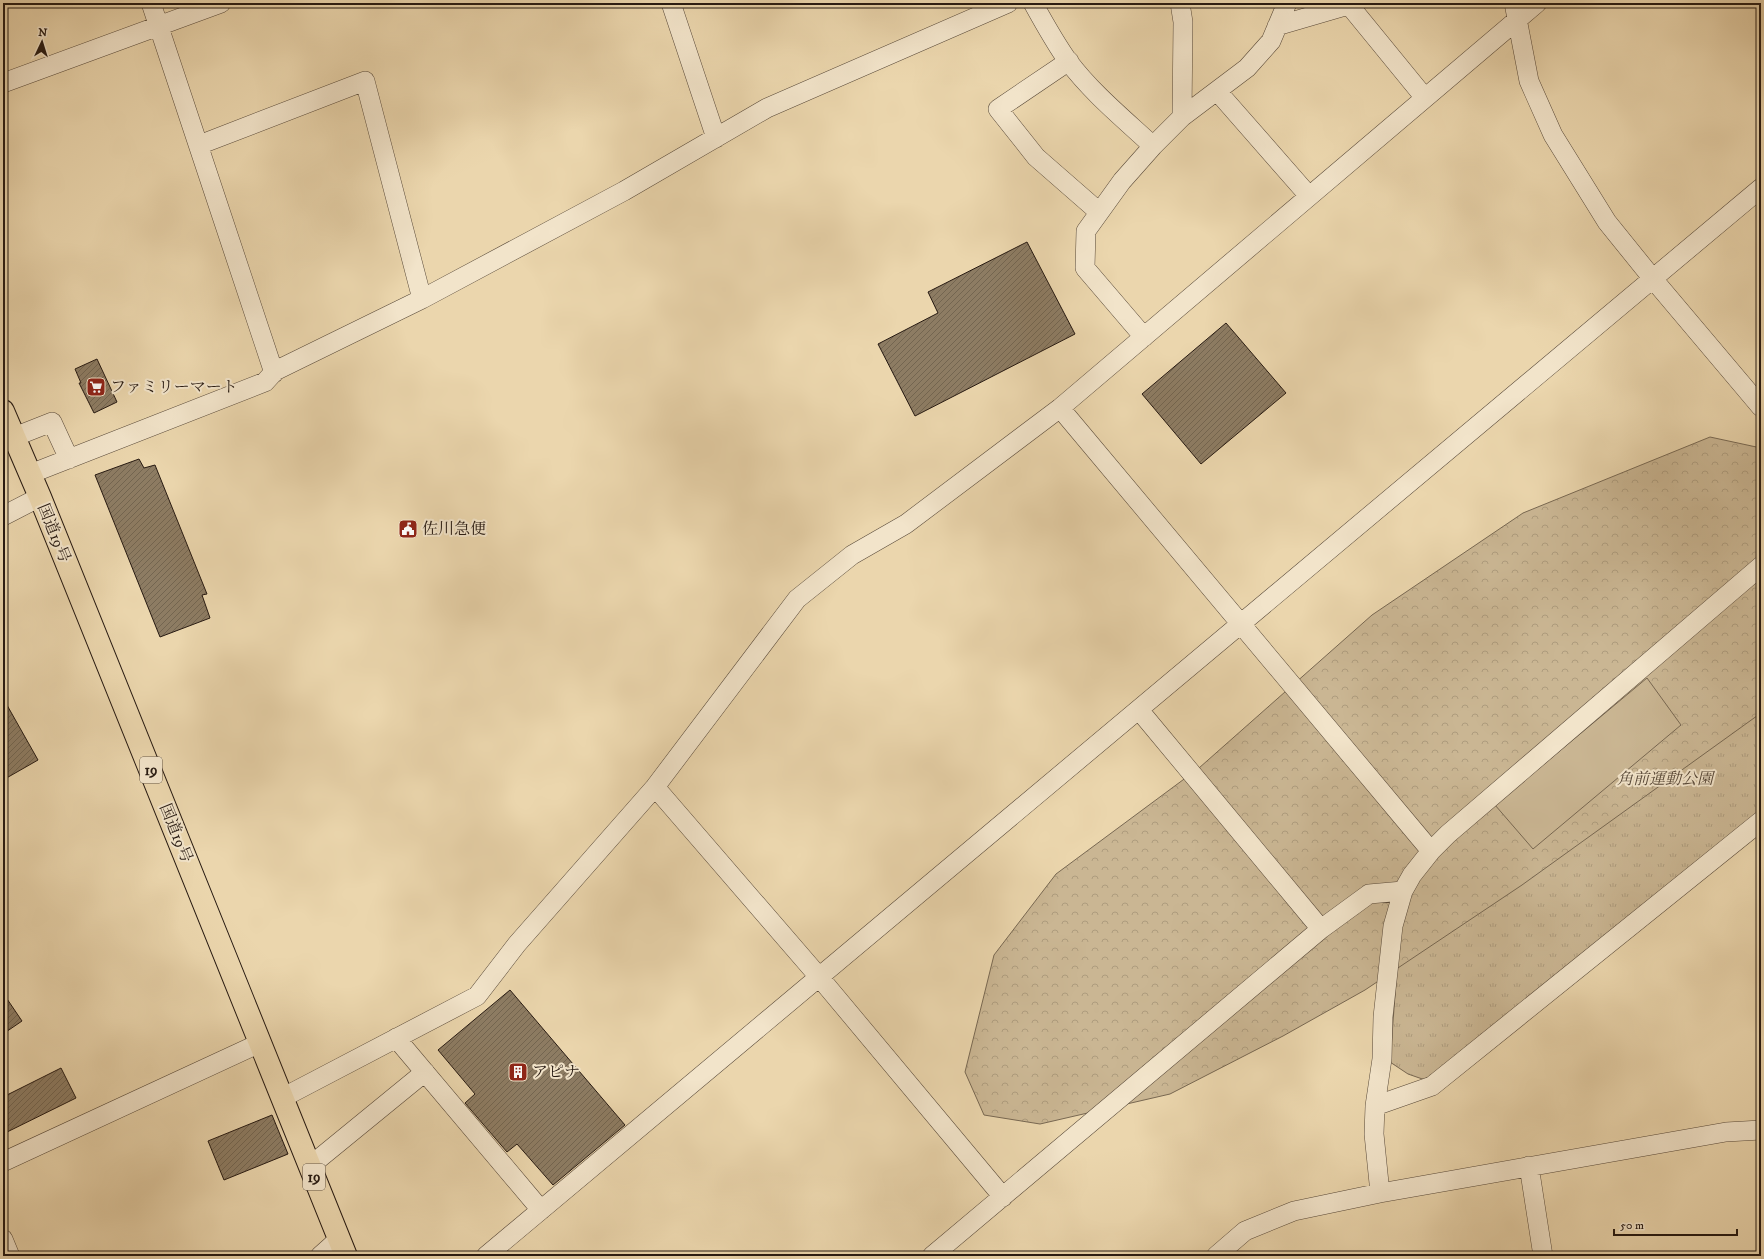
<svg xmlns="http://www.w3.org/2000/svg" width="1764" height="1259" viewBox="0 0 1764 1259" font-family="'IM FELL DW Pica','Noto Serif JP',serif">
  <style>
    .grass { fill: url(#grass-tufts); stroke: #786852 }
    .forest { fill: url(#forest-crowns); stroke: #786852 }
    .pitch { fill: #cab693; stroke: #786852 }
    .building { fill: url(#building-hatch); stroke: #271a12 }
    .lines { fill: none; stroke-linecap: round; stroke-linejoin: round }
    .minor-casing { stroke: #584939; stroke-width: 20 }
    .highway-casing { stroke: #271a12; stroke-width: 24 }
    .minor { stroke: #f2e4ca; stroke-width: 19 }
    .highway { stroke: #ebd6ad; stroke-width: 22 }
    .labels { text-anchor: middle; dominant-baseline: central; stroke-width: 4; stroke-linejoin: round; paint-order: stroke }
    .shield { fill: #f2e4ca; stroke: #645749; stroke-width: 1 }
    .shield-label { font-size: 15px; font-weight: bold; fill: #271a12 }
    .poi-label { font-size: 16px; fill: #271a12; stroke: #f2e4ca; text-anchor: start }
    .street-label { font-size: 16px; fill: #271a12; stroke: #f2e4ca }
    .park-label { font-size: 16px; font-style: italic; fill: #584939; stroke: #f2e4ca }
  </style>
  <defs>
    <pattern id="grass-tufts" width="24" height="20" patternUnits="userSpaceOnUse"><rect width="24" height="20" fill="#cab693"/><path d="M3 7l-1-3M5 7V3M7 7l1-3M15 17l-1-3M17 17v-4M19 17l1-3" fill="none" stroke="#ae9c7e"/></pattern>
    <pattern id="forest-crowns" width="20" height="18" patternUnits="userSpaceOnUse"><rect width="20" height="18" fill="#cab693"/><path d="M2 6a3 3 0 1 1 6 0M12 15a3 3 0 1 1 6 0" fill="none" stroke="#ae9c7e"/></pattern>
    <pattern id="building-hatch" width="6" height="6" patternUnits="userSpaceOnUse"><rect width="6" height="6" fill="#8d7c63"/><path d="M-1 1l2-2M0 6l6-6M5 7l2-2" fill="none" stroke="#736550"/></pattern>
  </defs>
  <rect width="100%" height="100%" fill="#ebd6ad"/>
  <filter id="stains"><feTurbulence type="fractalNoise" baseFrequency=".005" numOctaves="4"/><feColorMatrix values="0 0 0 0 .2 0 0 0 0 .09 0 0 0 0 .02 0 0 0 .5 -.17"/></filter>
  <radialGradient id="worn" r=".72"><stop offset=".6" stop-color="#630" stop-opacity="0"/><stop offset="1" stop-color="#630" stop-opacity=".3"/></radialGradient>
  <path class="grass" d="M1761,579V815L1431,1082L1408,1074L1390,1062L1399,942Z"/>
  <path class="forest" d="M1710,437L1761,448V713L1522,885L1365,990L1283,1036L1170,1094L1040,1124L984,1115L965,1072L994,955L1056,874L1199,768L1372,615L1523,513Z"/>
  <path class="pitch" d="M1647,678L1681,725L1533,849L1495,805Z"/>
  <path class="building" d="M1027,242L1075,334L915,416L878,344L938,313L928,292Z
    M1226,323L1286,393L1201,464L1142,394Z
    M97,359L117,402L94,413L79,383H81L75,369Z
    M139,459L144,468L155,465L207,594L202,595L210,618L160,637L95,475Z
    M3,698L38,760L3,780Z
    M510,990L625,1125L553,1185L517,1144L507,1152L465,1103L475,1094L438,1050Z
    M3,993L22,1021L3,1034Z
    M61,1068L76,1098L3,1134V1097Z
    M272,1115L288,1154L224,1180L208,1141Z"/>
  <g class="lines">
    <g class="minor-casing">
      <path id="minor" d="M151,3L274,373
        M671,3L716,138
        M1033,3C1044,23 1055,43 1068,61C1092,93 1124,119 1153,146
        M1180,3L1183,22L1182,117
        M1514,3L1529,81L1553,135L1607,222L1653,279L1761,407
        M1277,26L1349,5L1425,98
        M1069,61L998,109L1036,157L1099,212
        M3,83L221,3
        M1217,91L1309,196
        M199,145L365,81L422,299
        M1144,337L1085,268L1086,231L1122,181L1153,146L1182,117L1247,68L1271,41L1287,3
        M1060,408L1431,851
        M14,437L52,422L69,459
        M30,474L265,382L275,371L422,299L624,191L767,108L1008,3
        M3,516L40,497
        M1139,710L1321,929
        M655,787L820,978L1003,1197
        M396,1038L541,1210
        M282,1098L477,996L517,944L655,787L797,599L852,555L906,524L1060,408L1537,3
        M1375,1106L1432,1086L1761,821
        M3,1162L260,1043
        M310,1166L425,1072
        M1529,1166L1543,1256
        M1380,1193L1726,1132L1761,1130
        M3,1239L10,1256
        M320,1256L339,1239
        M486,1256L1761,188
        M932,1256L1321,929L1369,894L1403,891
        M1216,1256L1245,1231L1294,1211L1380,1193L1374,1134L1375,1106L1382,1059L1383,1017L1393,926L1403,891L1412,875L1431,851L1448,834L1761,566"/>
    </g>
    <g class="highway-casing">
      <path id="highway" d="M3,411L40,497L346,1256"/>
    </g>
    <use href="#minor" class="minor"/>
    <use href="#highway" class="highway"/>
  </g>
  <defs>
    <g id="supermarket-square" transform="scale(1)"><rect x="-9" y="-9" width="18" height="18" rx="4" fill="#8f2418" stroke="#f2e4ca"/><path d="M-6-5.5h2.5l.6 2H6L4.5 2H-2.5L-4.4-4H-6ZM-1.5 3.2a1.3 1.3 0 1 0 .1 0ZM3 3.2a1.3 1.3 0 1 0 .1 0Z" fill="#fff"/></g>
    <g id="civic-square" transform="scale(1)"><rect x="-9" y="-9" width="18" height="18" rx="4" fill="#8f2418" stroke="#f2e4ca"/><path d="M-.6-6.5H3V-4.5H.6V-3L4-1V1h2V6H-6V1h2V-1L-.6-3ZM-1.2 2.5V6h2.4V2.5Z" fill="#fff"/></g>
    <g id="building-square" transform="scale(1)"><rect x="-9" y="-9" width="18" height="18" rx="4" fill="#8f2418" stroke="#f2e4ca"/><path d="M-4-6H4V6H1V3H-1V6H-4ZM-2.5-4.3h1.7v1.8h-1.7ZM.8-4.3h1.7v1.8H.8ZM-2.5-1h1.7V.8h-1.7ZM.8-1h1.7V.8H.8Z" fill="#fff"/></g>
  </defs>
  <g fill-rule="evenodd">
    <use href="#supermarket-square" x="96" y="387"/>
    <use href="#civic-square" x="408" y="529"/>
    <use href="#building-square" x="518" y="1072"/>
  </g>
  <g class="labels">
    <g class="shield">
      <rect x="140" y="757" width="22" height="26" rx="3"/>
      <rect x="303" y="1164" width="22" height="26" rx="3"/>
    </g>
    <g class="shield-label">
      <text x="151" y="770">19</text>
      <text x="314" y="1177">19</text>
    </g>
    <g class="poi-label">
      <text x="110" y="387">ファミリーマート</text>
      <text x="422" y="529">佐川急便</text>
      <text x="532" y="1072">アピナ</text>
    </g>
    <g class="street-label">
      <text transform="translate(54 533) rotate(68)">国道19号</text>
      <text transform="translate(176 833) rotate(68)">国道19号</text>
    </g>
    <g class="park-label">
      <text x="1665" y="779">角前運動公園</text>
    </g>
  </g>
  <rect width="1764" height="1259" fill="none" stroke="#ebd6ad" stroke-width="16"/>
  <rect x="4" y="4" width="1756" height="1251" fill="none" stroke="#271a12" stroke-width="2"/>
  <rect x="8" y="8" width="1748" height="1243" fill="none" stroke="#271a12"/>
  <g transform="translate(42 42) rotate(4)" stroke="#f2e4ca" stroke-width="3" paint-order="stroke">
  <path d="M0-3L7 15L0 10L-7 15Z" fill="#271a12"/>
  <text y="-6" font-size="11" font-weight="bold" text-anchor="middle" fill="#271a12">N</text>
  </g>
  <path d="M1614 1229v6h123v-6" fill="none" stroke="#271a12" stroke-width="2"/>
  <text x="1620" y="1229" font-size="12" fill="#271a12" stroke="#f2e4ca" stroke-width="3" paint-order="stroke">50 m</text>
  <rect width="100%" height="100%" filter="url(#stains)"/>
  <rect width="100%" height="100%" fill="url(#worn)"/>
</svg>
